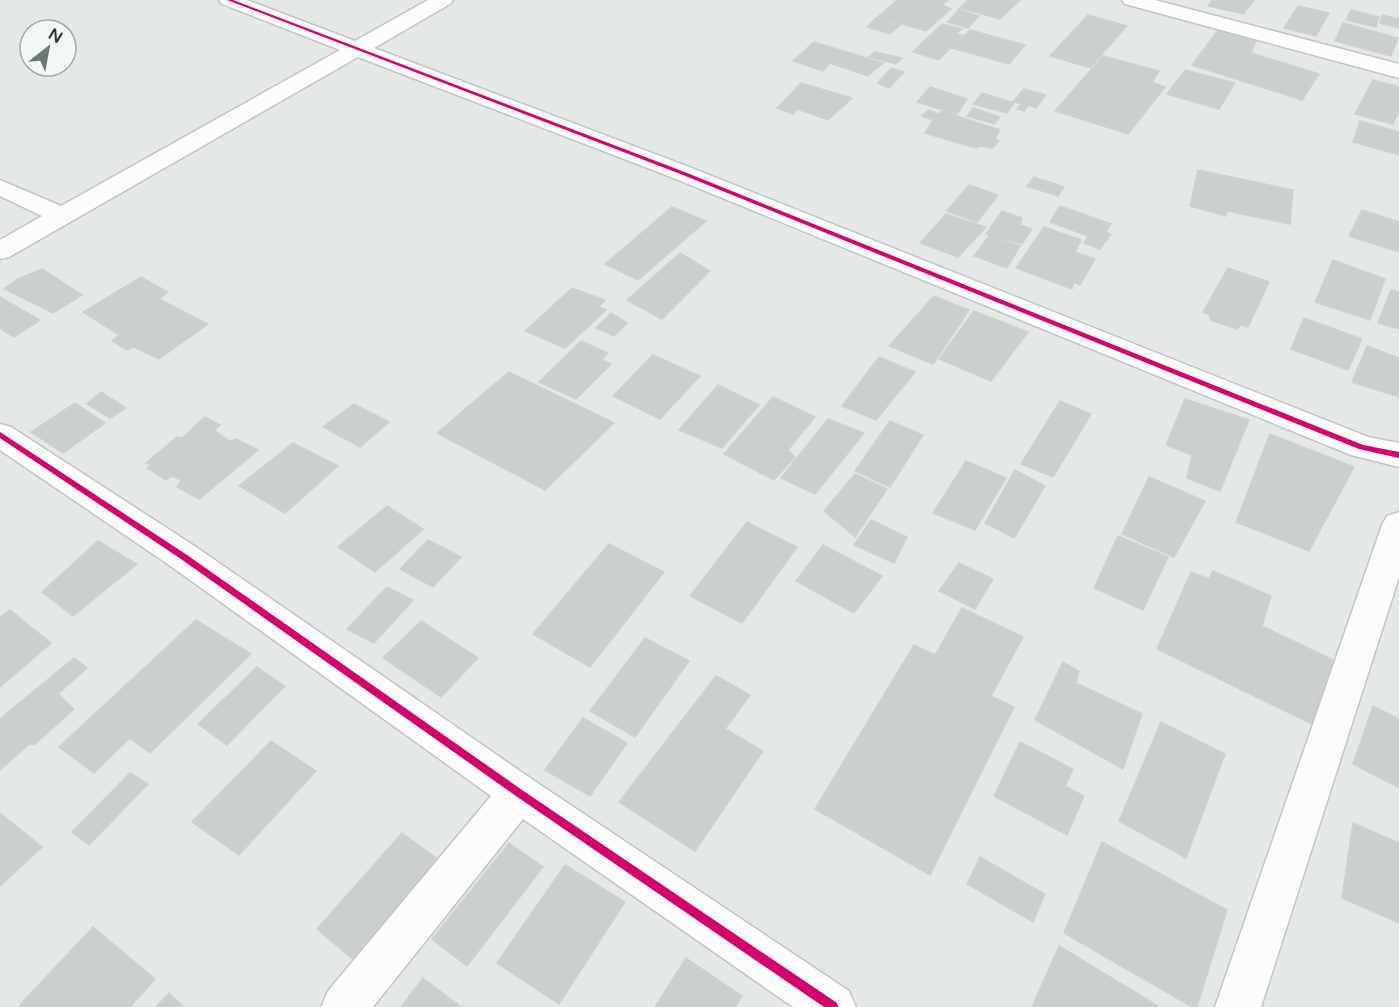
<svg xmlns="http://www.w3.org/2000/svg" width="1399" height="1007" viewBox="0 0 1399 1007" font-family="'Varela Round',sans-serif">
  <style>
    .building { fill: #cbd0cd; stroke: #ccd2cf; stroke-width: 1.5 }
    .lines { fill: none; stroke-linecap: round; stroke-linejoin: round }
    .minor-casing { stroke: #c1c6c3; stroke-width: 3 }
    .minor { fill: #fbfcfb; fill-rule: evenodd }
    .cycleway-casing { stroke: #f2f8f4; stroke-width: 3 }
    .cycleway { fill: #d6006c; fill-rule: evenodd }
  </style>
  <rect width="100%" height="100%" fill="#e4e9e6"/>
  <path class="building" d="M897,0H948L942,5L951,9L926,31L878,17Z
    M968,0H1020L1000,19L960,8Z
    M1212,0H1221L1249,6L1244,14L1208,6Z
    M1225,0H1254L1250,6Z
    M1298,6L1329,13L1316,36L1284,28Z
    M959,9L963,11L979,16L968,28L948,22Z
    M1351,10L1379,17L1376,27L1346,20Z
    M1088,15L1127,26L1090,68L1050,56Z
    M1382,15L1399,19V28L1380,23Z
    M876,18L900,25L890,34L867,27Z
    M1343,23L1398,38L1391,56L1335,41Z
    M942,24L962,29L956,34L962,35L939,60L913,52Z
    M970,30L1025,45L1009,64L951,48Z
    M1218,30L1256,41L1251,53L1319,74L1302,100L1192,65Z
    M814,42L883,63L868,76L830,63L823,71L793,61Z
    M875,52L902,58L896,64L869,57Z
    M1103,56L1159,71L1152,82L1165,87L1128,134L1055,111Z
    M891,68L904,72L889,88L878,83Z
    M1185,70L1235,83L1219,109L1167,94Z
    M1373,80L1399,87V111L1393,124L1355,114Z
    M801,83L852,98L828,120L797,109L793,114L777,108Z
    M930,87L967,99L957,114L917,102Z
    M1024,89L1046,95L1036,108L1029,105L1024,111L1017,109L1021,104L1013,101Z
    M982,93L1014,103L1007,113L973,104Z
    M973,108L1000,117L994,124L967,116Z
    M928,110L939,114L942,111L1000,130L995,139L999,141L993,148L980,146L975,148L925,133L933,120L922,116Z
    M1360,121L1399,132V155L1353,142Z
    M1198,170L1293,190L1290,224L1227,211L1226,216L1190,206Z
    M1034,177L1064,187L1058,196L1027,186Z
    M969,185L998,195L977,222L947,211Z
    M1060,206L1111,224L1106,232L1111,234L1100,249L1084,243L1088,236L1050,222Z
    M672,207L706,221L638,280L605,264Z
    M1362,210L1399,222V252L1349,236Z
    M1002,211L1022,218L1020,225L1032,229L1022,244L986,234Z
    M946,214L986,227L958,257L920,243Z
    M1044,227L1081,240L1075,252L1095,259L1080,285L1074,282L1072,289L1016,268Z
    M989,236L1020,246L1007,268L974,256Z
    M680,253L710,271L662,319L627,300Z
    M1333,260L1385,279L1370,320L1315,302Z
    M1228,268L1269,282L1248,327L1240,325L1237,329L1210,320L1211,316L1203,312Z
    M42,269L82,295L53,313L4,289L18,279Z
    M141,277L168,292L159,299L208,324L159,359L134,347L127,350L112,341L119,335L83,312Z
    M572,288L605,300L599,307L606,310L565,348L525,331Z
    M1391,290L1399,292V329L1378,323Z
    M934,296L969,310L933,364L889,346Z
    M0,297L40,320L14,337L0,328Z
    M974,311L1028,332L991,381L939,359Z
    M611,313L627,323L614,336L596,328Z
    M1304,318L1362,339L1348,370L1291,349Z
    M581,341L608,353L602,360L611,364L576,399L539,382Z
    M1367,346L1399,358V397L1352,382Z
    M653,355L700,376L660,419L613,396Z
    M879,357L915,372L876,420L842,406Z
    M509,372L614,423L545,490L437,433Z
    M718,385L759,405L722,448L679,430Z
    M101,392L126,408L110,418L87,404Z
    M773,397L815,417L788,450L795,457L774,480L724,454Z
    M1185,399L1249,420L1220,491L1187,478L1192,455L1166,445Z
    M1060,401L1091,414L1053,477L1021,464Z
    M75,403L105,423L63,453L31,432Z
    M354,404L389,422L360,447L323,427Z
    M205,417L220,425L214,430L230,441L236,439L258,450L199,499L177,487L181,480L172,476L166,480L147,468L151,465L146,463L177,437L182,438Z
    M828,419L864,433L815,494L781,478Z
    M890,421L923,435L890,487L855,471Z
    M1270,434L1354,467L1309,551L1236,522Z
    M293,443L338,466L285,513L239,486Z
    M966,461L1006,478L975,530L933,513Z
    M1015,470L1045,486L1014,538L985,523Z
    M855,474L887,489L855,537L824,511Z
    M1149,477L1205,501L1174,557L1122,534Z
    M387,506L423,529L375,572L338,547Z
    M871,520L907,537L894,563L854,545Z
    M747,522L797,547L742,623L690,596Z
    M1118,536L1168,557L1143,610L1094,588Z
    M428,540L461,557L433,587L400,569Z
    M98,541L137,564L73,616L42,592Z
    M609,544L664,572L590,667L533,634Z
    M823,545L882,576L854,613L796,581Z
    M959,563L993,579L975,609L939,591Z
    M1213,571L1271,596L1262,626L1335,661L1316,726L1157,649L1191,572L1209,579Z
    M387,587L413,600L374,643L347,629Z
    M962,608L1023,637L991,696L1014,707L930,875L815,809L914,645L935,655Z
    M10,610L51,643L0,687V617Z
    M196,620L251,654L150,753L130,738L94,773L59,747Z
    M421,621L478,658L441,697L383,658Z
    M645,638L689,661L635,737L590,711Z
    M74,658L87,668L58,694L74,709L34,745L29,744L0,770V719Z
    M1063,662L1079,671L1076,683L1142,714L1123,769L1035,720Z
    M257,667L285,686L227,745L198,724Z
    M716,676L750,695L725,729L763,751L695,851L619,802Z
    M1373,706L1399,719V788L1353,764Z
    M583,718L627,743L590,796L545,770Z
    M1161,722L1225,754L1186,858L1119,821Z
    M271,741L316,771L239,855L192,822Z
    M1020,742L1073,769L1065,786L1084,796L1067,835L994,796Z
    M130,773L148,784L89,845L72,832Z
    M0,813L42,847L0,886Z
    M1353,823L1399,843V923L1342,898Z
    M402,833L447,866L361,966L317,929Z
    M1102,842L1227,910L1197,1007H1192L1064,933Z
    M509,843L543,867L467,966L432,939Z
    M980,857L1045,894L1033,922L967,884Z
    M565,865L625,902L559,1004L497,963Z
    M93,927L155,979L130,1007H18Z
    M1059,946L1160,1007H1032Z
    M686,958L742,996L735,1007H655Z
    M423,978L461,1007H401Z
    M169,993L184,1007H156Z"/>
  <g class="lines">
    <g class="minor-casing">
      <path id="minor" d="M219,0H247L355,41L428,0H453L450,4L374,48L689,167L1368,437L1399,443V467L1351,455L671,177L358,57L9,257L0,259V240L42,216L0,196V180L61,206L340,50L222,4Z
        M1122,0H1155L1399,64V78L1125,4Z
        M0,424L11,427L196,547L533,780L849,991L856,1007H793L523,819L373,1007H321L328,991L491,796L172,567L0,450Z
        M1399,512V577L1261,1007H1215L1382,525L1387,516Z"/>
    </g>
    <use href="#minor" class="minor"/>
    <g class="cycleway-casing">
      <path id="cycleway" d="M227,0H233L682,171L1363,445L1399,452V458L1359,449L678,173Z
        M0,432L187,555L522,790L837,1003L838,1007H824L516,796L181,559L0,438Z"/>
    </g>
    <use href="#cycleway" class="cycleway"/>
  </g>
  <g transform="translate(48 48) rotate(31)"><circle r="28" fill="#f2f8f4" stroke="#9eada6" stroke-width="1.5"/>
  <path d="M0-4.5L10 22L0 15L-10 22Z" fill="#657970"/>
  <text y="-9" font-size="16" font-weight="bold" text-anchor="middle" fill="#213d31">N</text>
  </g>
</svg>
